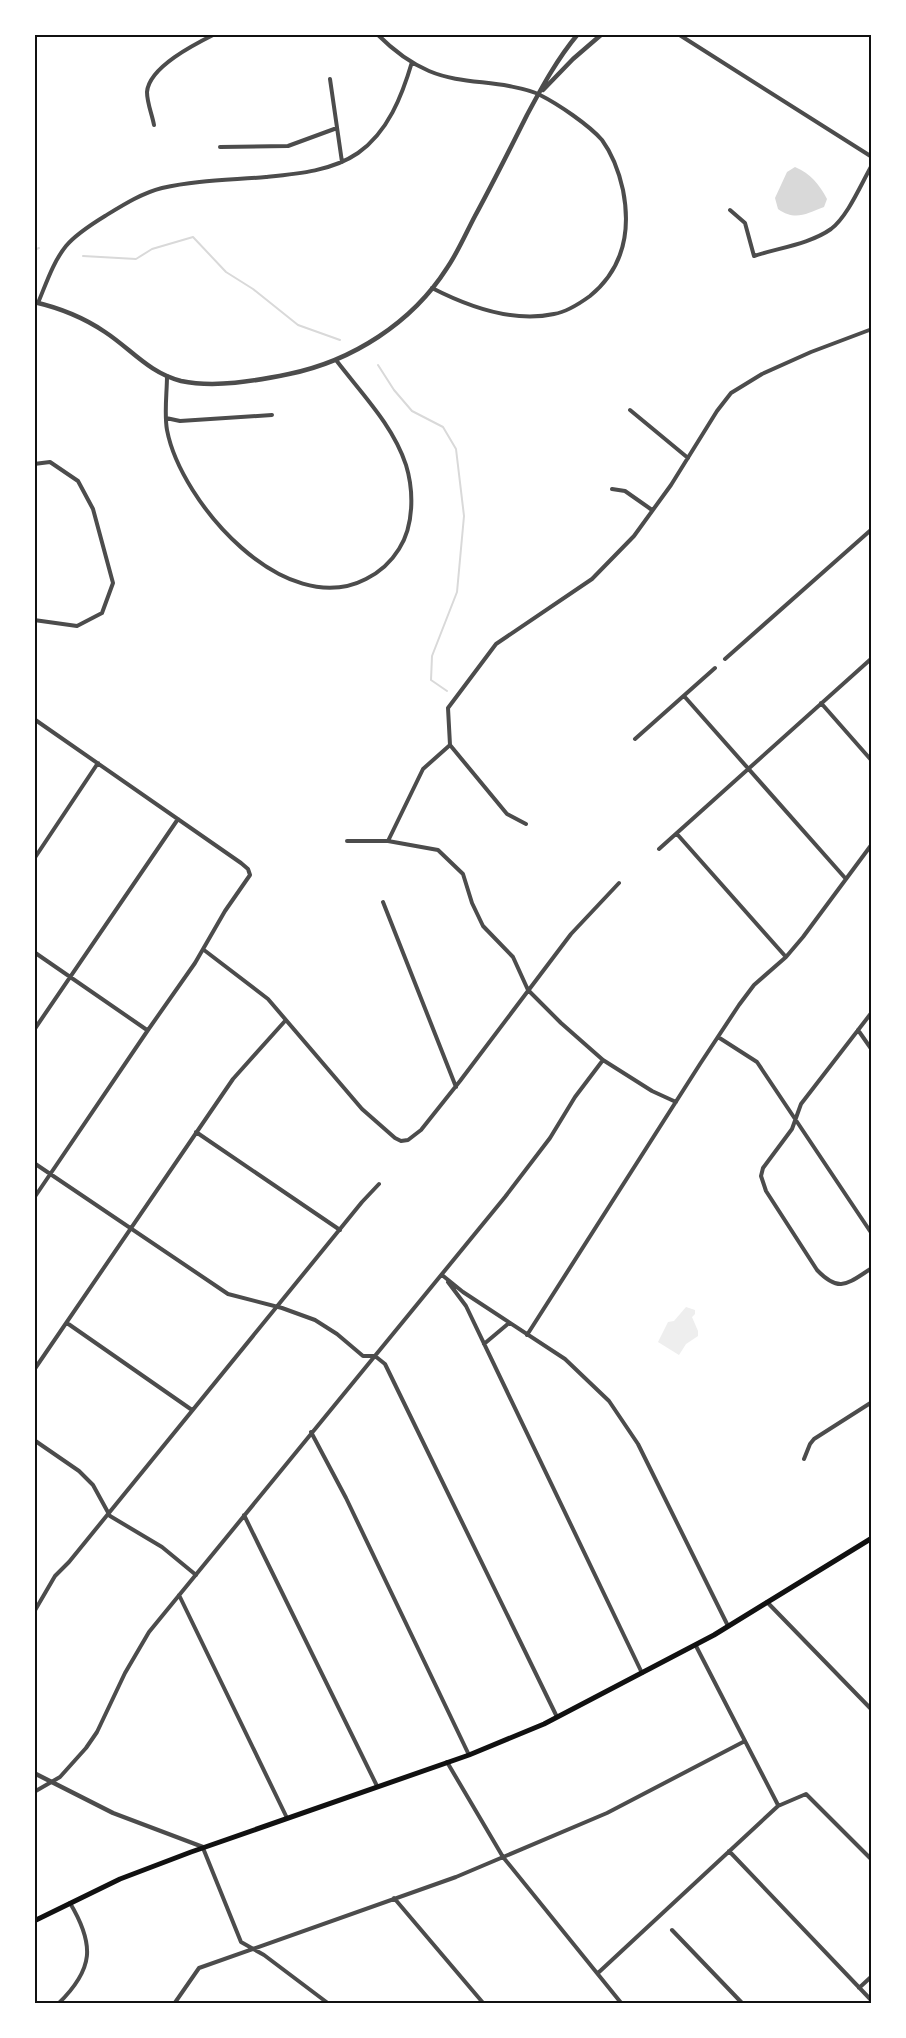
<svg xmlns="http://www.w3.org/2000/svg" width="906" height="2038" viewBox="0 0 906 2038" font-family="Roboto,sans-serif">
  <style>
    .green { fill: #eee }
    .water { fill: #d9d9d9 }
    .lines { fill: none; stroke-linecap: round; stroke-linejoin: round }
    .stream { stroke: #d9d9d9; stroke-width: 2 }
    .minor { stroke: #4c4c4c; stroke-width: 4 }
    .tertiary { stroke: #4c4c4c; stroke-width: 4.5 }
    .secondary { stroke: #111; stroke-width: 5 }
    .neatline { fill: none; stroke: #111; stroke-width: 2 }
  </style>
  <rect width="100%" height="100%" fill="#fff"/>
  <path class="green" d="M686,1307L695,1310V1314L692,1317L698,1331V1336L686,1344L679,1355L658,1342L668,1322L674,1321Z"/>
  <path class="water" d="M795,167C811,174 819,184 827,199L824,207C806,214 795,221 778,209L775,198L787,172Z"/>
  <g class="lines">
    <path class="stream" d="M34,250L39,248
      M83,256L136,259L152,249L193,237L226,272L253,289L298,325L340,340
      M378,365L394,390L412,411L443,427L456,449L464,516L457,592L432,656L431,680L447,691"/>
    <path class="minor" d="M377,34C392,49 410,63 429,71C455,82 482,81 509,86C519,88 531,90 540,95C558,104 589,125 602,140C613,155 619,172 623,190C631,231 623,269 590,296C579,304 567,312 554,314C513,323 467,306 432,288
      M678,34L872,157
      M330,79L342,162
      M154,125C152,114 147,103 147,92C149,67 195,44 215,34
      M220,147L288,146L337,128
      M730,210L745,223L754,256C778,248 810,244 831,229C848,216 861,184 872,165
      M38,303C46,284 53,262 66,246C76,234 92,224 105,216C123,205 142,193 162,188C196,180 232,180 266,177C297,174 332,171 358,153C388,132 402,96 412,62
      M167,376C167,393 164,413 167,430C181,503 285,621 366,579C380,572 391,562 399,549C414,526 414,491 406,465C393,425 361,393 336,360
      M630,410L688,458
      M166,418L180,421L272,415
      M34,464L50,462L78,481L93,509L113,583L102,613L77,626L34,620
      M612,489L625,491L652,510
      M725,659L872,529
      M684,696L846,879
      M821,703L872,761
      M34,719L241,863L248,869L250,875L225,911L195,963L148,1030L34,1198
      M635,739L715,668
      M450,745L507,814L526,824
      M677,834L786,957
      M347,841H388L438,850L463,874L472,903L483,926L513,957L528,990L561,1023L603,1060
      M388,841L423,769L450,745L448,708L496,644L592,579L634,536L671,485L717,411L731,393L762,374L811,352L872,329
      M659,849L872,658
      M34,859L98,763
      M383,902L456,1087
      M204,950L268,999L362,1109L395,1138L401,1141L408,1140L421,1130L460,1081L571,934L619,883
      M34,952L147,1030
      M872,1012L801,1104L792,1129L763,1168L761,1176L766,1191L817,1270C840,1294 848,1283 872,1268
      M34,1030L178,819
      M858,1030L872,1050
      M718,1037L757,1062L872,1234
      M196,1132L340,1230
      M34,1163L228,1294L282,1308L315,1320L337,1334L363,1356H375L385,1364L557,1717
      M442,1275L463,1292L565,1359L609,1401L638,1444L728,1626
      M448,1282L466,1306L642,1673
      M67,1323L192,1410
      M527,1335L700,1064L739,1005L754,985L786,957L803,937L872,844
      M484,1344L509,1323
      M34,1370L233,1079L285,1021
      M311,1432L346,1498L469,1755
      M34,1440L79,1471L93,1485L110,1516L162,1547L196,1575
      M804,1459L810,1444L814,1439L872,1402
      M244,1515L377,1786
      M179,1595L287,1818
      M767,1602L872,1710
      M34,1612L55,1576L69,1562L362,1202L379,1184
      M696,1646L778,1805
      M447,1762L503,1857L622,2004
      M34,1792L60,1777L86,1748L97,1732L125,1673L149,1632L505,1197L550,1138L575,1097L603,1060L652,1091L676,1102
      M203,1848L241,1942L264,1955L329,2004
      M729,1851L872,2001
      M394,1898L484,2004
      M672,1930L743,2004
      M598,1973L778,1806L806,1794L872,1860
      M859,1988L872,1976
      M58,2004C94,1969 95,1945 70,1903
      M174,2004L199,1968L456,1877L607,1813L745,1741"/>
    <path class="tertiary" d="M543,90L573,59L602,34
      M34,302C60,308 83,317 105,332C131,349 149,373 181,381C215,388 255,381 289,374C352,361 412,323 447,268C458,252 466,233 475,216C493,183 510,149 527,115C542,87 557,59 578,34
      M34,1773L113,1813L203,1847"/>
    <path class="secondary" d="M34,1921L120,1879L191,1852L469,1755L544,1724L714,1635L872,1538"/>
  </g>
  <rect width="906" height="2038" fill="none" stroke="#ffffff" stroke-width="72"/>
  <rect x="36" y="36" width="834" height="1966" class="neatline"/>
</svg>
